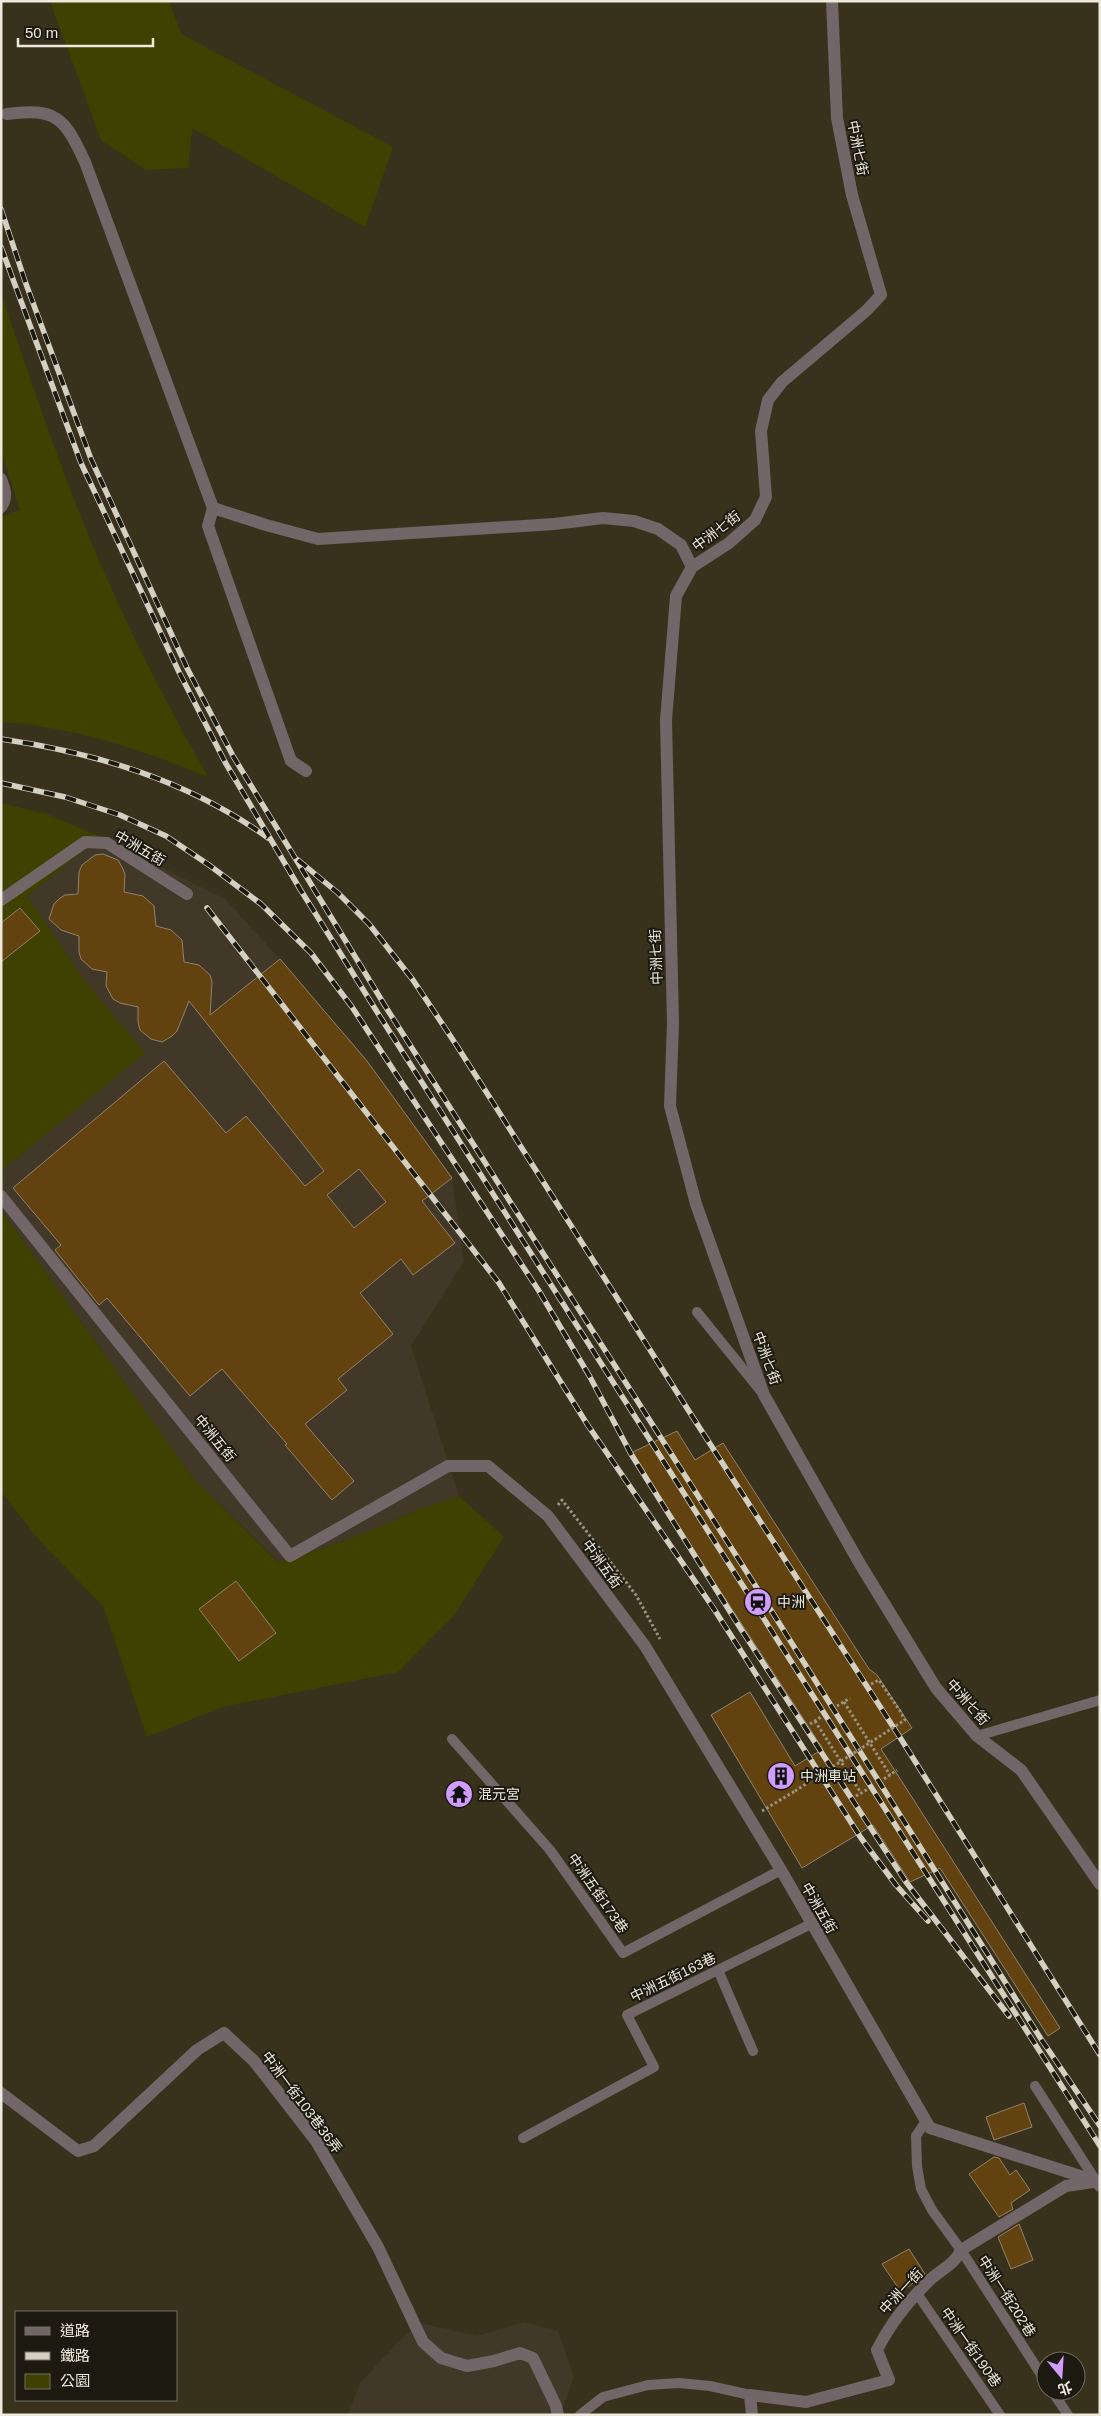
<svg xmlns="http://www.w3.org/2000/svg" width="1101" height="2416" viewBox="0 0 1101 2416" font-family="Arial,'Noto Sans TC',sans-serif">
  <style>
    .industrial { fill: #413828 }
    .green { fill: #3e4100 }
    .building { fill: #62420e; stroke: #92826d; fill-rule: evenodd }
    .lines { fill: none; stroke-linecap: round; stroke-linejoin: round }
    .path { stroke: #999483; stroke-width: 3; stroke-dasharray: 2.5 2.5; stroke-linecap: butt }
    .lane { stroke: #726669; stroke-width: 10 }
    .street { stroke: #726669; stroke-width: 12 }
    .rail-casing { stroke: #d3cfc1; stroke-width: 5.5 }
    .rail { stroke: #1c1a10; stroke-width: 4; stroke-dasharray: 11; stroke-linecap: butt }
    .path-bridge { stroke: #999483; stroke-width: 3; stroke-dasharray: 2.5 2.5; stroke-linecap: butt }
    .labels { text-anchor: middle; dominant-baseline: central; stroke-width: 4; stroke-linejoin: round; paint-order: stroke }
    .street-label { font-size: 14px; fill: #ede9dc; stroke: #1c1a10 }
    .poi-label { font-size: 14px; fill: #ede9dc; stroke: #1c1a10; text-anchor: start }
  </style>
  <rect width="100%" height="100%" fill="#38321c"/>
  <path class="industrial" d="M101,837L225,899L280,959L367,1061L452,1178L464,1261L411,1346L459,1496L420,1509L357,1536L280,1563L193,1478L1,1210V1171L144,1053L85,981L27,896Z
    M524,2322L558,2331L574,2377L560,2415H348L360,2383L398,2342L420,2323L477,2336Z"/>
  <path class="green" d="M50,1H169L181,34L393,147L365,227L192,128L188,168L146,170L101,140Z
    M1,294C24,360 46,426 71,491C108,590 156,685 208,777C141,749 74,727 1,722V517L20,510L1,451Z
    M1,803L47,814L101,837L27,896L85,981L145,1053L1,1171Z
    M1,1210L193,1478L279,1563L357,1536L420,1509L459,1496L504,1537L454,1615L398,1672L222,1707L147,1737L103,1606L38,1539L1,1491Z"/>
  <path class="building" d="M103,854L118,860L122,867L125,874L124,892L143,896L154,906L156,926L171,930L182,940L184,962L199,965L210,975L212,982L210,1015L280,959L367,1061L452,1178L422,1201L455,1243L413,1275L401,1259L360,1293L393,1334L338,1379L347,1390L305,1424L354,1481L332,1500L285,1445L287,1444L222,1369L190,1396L107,1298L99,1305L55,1250L61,1245L13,1188L164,1061L226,1133L246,1116L305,1186L324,1171L189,1001L177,1031L172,1036L162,1042L151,1039L140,1030L138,1022V1007L120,1003L113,999L106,986L107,972L92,969L81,959L79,952V936L61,930L49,919L54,904L59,899L65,895L78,894L79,872L82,865L95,855ZM359,1169L386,1202L354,1228L327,1195Z
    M20,908L40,931L1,962V923Z
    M677,1431L695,1460L723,1443L869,1669L877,1675L912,1728L881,1749L1060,2028L1048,2036L940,1868L910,1882L873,1825L802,1868L711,1715L750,1692L795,1766L823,1749L646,1477L633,1452Z
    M236,1581L276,1633L239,1661L199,1609Z
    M1024,2103L1032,2127L994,2140L986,2117Z
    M994,2157L999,2158L1010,2175L1016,2170L1030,2190L1011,2203L1013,2209L999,2217L969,2174Z
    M1019,2224L1033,2260L1011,2269L998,2237Z
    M909,2249L925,2274L901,2292L882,2264Z"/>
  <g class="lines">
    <path class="path" d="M558,1505L562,1500L636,1595L660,1639
      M871,1684L879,1680L900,1711
      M844,1702L890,1775
      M837,1706L850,1698
      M815,1721L861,1793
      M810,1724L821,1717
      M884,1779L897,1770
      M856,1796L868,1789
      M762,1811L795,1791"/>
    <path class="lane" d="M697,1312L760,1390
      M977,1736L1100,1700
      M452,1739L550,1850L623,1953L781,1870
      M718,1970L753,2051
      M1035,2086L1096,2181
      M926,2121L916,2136L917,2166L921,2189L932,2210L961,2250L1046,2382
      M523,2138L654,2067L627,2015L811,1924
      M918,2295L1000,2415
      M1052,2391L1068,2415
      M580,2415L603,2397L648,2385L679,2383L710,2386L750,2395"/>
    <path class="street" d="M832,1L837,118L852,195L881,295L866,311L782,382L768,400L761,431L766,497L755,520L729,543L692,567L676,596L666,720L673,1023L670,1106L696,1204L764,1395L860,1564L936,1688L977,1736L1021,1770L1100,1884
      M7,114C57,107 65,119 85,162L213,508L266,525L318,539L554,524L603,518L634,521L658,529L681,545L692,567
      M1,479C5,490 8,497 1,507
      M213,508L208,526L291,761L306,771
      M1,900L85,842L107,843L187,894
      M1,1196L290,1556L448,1466H488L548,1516L645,1646L781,1870L930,2128L1096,2181L1100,2186
      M1,2093L78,2151L94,2146L197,2050L224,2033L254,2061L316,2141L378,2247L423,2342L441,2358L467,2366L494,2361L520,2353L533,2358L556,2406L558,2415
      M752,2415L750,2395L806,2402L889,2380L877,2350C890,2324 910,2299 931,2279C942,2269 955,2264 961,2250L1066,2186L1093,2182"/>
    <g class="rail-casing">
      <path id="rail" d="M1,209L26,284L91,459L187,668L233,756L387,1009L769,1607L1041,2039L1100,2126
        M1,247L81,463L179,672L225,762L300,889L379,1015L1100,2146
        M1,739C97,753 189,781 268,838
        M1,783L65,797L120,815L166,836L209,865L261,904L311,953L352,1007L539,1291L590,1377L631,1454L739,1626L906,1882L1009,2016
        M298,860L338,893L369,924L413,980L457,1046L692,1416L901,1739L1100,2055
        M207,908L499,1283L587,1424L714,1609L861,1838L896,1885L928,1921"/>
    </g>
    <use href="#rail" class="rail"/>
    <path class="path-bridge" d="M795,1791L905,1720L900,1711"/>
  </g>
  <defs>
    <g id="station-disc" transform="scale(1.4375)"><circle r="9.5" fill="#d09dfe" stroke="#1c1a10"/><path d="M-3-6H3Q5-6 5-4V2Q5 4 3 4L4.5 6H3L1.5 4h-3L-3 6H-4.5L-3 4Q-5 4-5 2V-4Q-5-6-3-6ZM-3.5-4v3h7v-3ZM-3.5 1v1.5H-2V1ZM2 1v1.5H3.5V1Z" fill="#111"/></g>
    <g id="building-disc" transform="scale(1.4375)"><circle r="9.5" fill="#d09dfe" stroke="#1c1a10"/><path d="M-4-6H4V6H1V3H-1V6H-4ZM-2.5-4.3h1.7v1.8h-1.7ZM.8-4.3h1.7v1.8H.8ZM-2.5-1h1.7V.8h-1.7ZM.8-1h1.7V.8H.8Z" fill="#111"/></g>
    <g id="temple-disc" transform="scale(1.4375)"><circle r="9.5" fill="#d09dfe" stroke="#1c1a10"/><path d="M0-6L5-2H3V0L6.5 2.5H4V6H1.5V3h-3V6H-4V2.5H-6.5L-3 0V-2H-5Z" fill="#111"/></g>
  </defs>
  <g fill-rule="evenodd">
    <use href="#station-disc" x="758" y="1602"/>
    <use href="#building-disc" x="781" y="1776"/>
    <use href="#temple-disc" x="459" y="1794"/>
  </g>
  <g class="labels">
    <g class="street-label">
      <text transform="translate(858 148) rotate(79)">中洲七街</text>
      <text transform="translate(716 531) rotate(-37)">中洲七街</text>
      <text transform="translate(140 848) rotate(30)">中洲五街</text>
      <text transform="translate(656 957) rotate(-92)">中洲七街</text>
      <text transform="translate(767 1358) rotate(70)">中洲七街</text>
      <text transform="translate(215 1438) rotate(51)">中洲五街</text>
      <text transform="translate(602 1564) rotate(54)">中洲五街</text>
      <text transform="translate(968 1702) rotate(49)">中洲七街</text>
      <text transform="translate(598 1893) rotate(55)">中洲五街173巷</text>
      <text transform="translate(819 1908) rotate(60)">中洲五街</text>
      <text transform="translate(673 1977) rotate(-26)">中洲五街163巷</text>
      <text transform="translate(302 2102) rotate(53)">中洲一街103巷36弄</text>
      <text transform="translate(901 2291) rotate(-47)">中洲一街</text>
      <text transform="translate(1007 2296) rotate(57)">中洲一街202巷</text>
      <text transform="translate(971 2347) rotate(55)">中洲一街190巷</text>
    </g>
    <g class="poi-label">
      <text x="777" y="1602">中洲</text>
      <text x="800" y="1776">中洲車站</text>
      <text x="478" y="1794">混元宮</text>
    </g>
  </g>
  <rect width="1101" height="2416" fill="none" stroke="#ede9dc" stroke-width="5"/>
  <rect x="15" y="2311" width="162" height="90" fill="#1c1a10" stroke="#706d62"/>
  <rect x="25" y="2327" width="25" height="8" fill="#726669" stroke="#706d62"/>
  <text x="60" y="2336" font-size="15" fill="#ede9dc">道路</text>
  <rect x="25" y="2352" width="25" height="8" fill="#d3cfc1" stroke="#706d62"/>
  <text x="60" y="2361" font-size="15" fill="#ede9dc">鐵路</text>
  <rect x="25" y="2374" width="25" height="15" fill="#3e4100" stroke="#706d62"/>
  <text x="60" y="2386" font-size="15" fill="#ede9dc">公園</text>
  <g transform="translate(1061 2376) rotate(162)"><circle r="24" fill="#1c1a10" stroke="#706d62"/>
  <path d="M0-4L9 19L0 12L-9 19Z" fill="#d09dfe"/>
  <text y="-8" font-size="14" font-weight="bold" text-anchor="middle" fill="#ede9dc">北</text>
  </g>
  <path d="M18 38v8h135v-8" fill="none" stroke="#ede9dc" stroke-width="2.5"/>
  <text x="25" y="38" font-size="15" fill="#ede9dc" stroke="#1c1a10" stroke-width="4" paint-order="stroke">50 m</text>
</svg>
